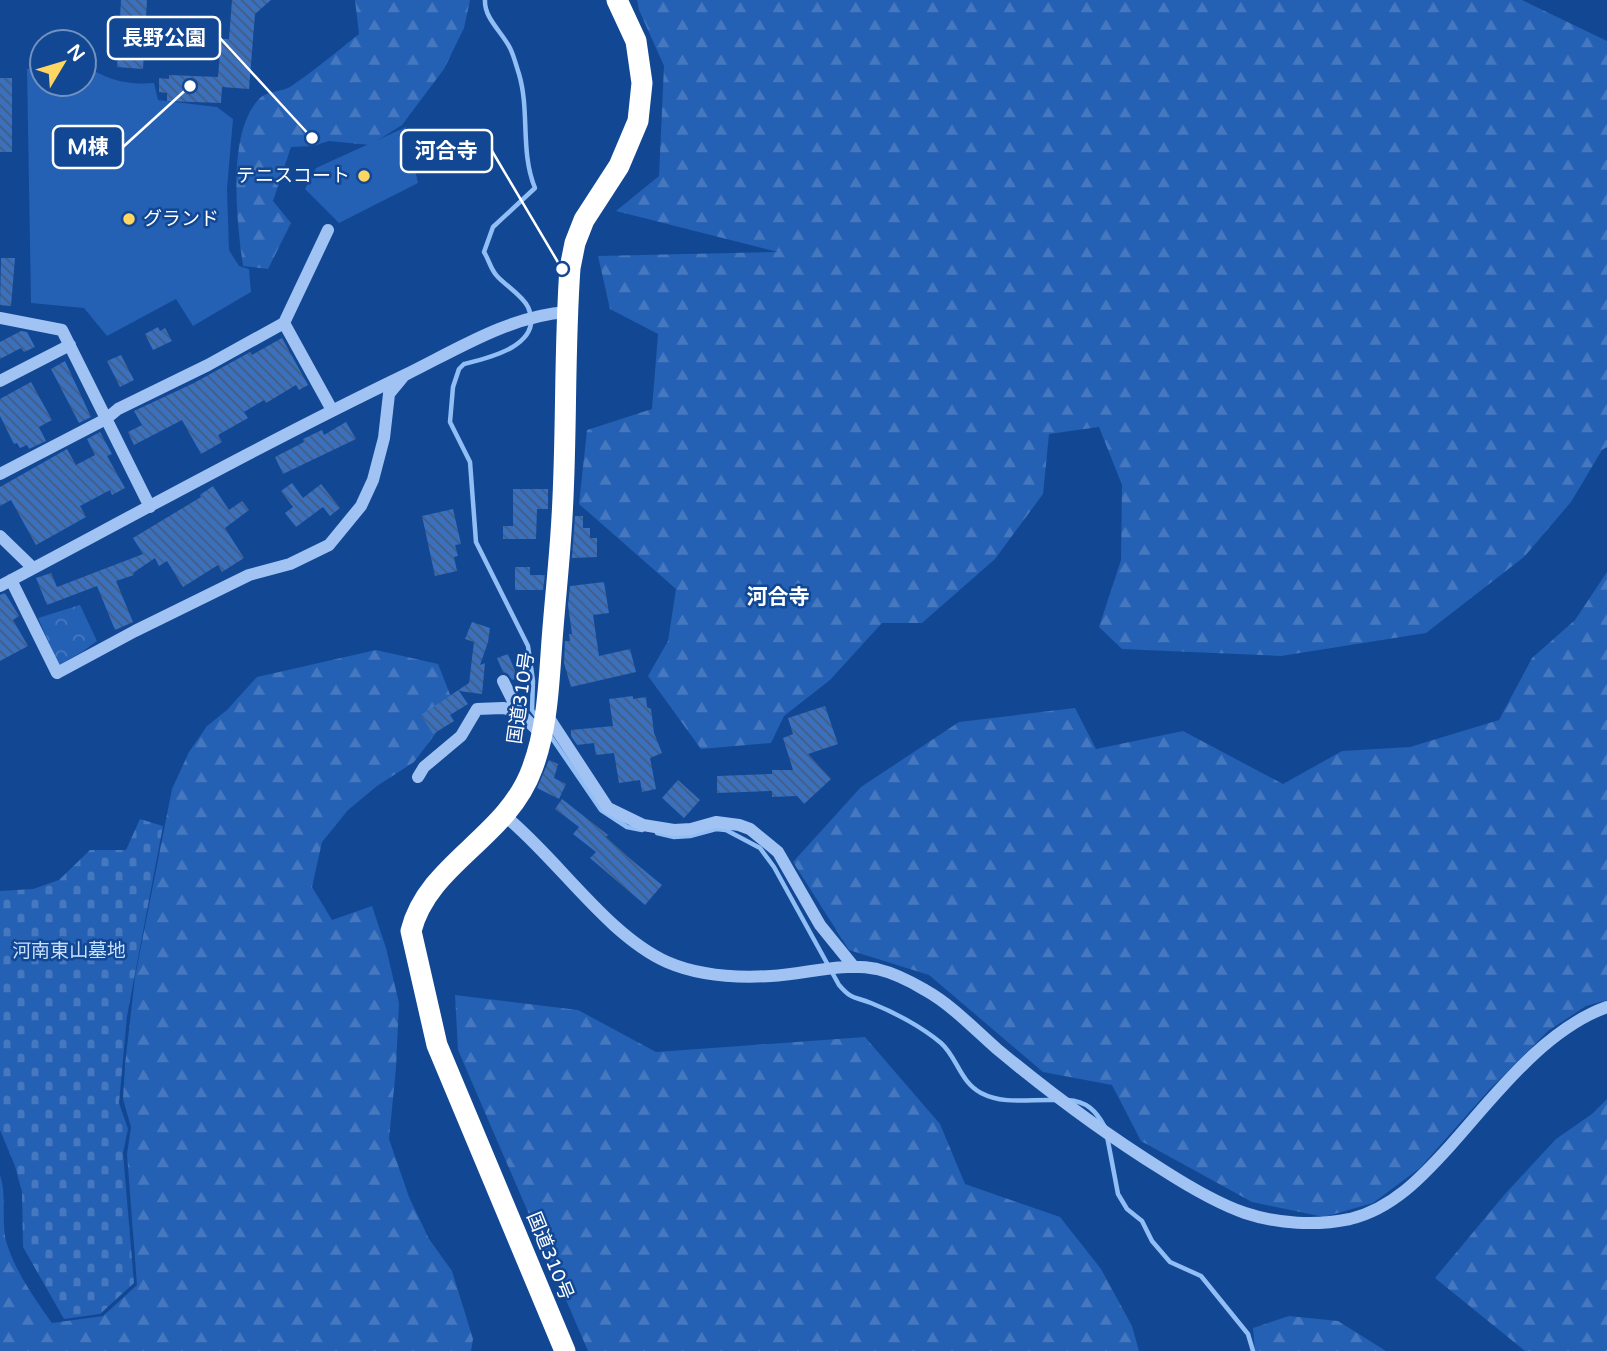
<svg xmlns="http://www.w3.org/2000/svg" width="1607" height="1351" viewBox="0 0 1607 1351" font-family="'Varela Round','Noto Sans JP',sans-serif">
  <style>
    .forest { fill: url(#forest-firs) }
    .cemetery { fill: url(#cemetery-stones) }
    .park { fill: url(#park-crowns) }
    .garden { fill: #2460b4 }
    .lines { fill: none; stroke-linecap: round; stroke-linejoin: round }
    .stream { stroke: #92bef6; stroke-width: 4.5 }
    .building { fill: url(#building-back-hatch) }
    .minor { stroke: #a1c3f3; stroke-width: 12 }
    .highway { stroke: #fff; stroke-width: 21 }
    .poi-dot { fill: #ffd662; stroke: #124794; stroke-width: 2.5 }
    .labels { text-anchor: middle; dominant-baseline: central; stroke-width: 5; stroke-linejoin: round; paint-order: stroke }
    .poi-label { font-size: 19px; fill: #fff; stroke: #124794; text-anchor: end }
    .street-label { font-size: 19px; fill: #fff; stroke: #124794 }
    .park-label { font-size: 19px; fill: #c8dffd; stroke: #124794 }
    .neighbourhood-label { font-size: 21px; font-weight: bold; fill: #fff; stroke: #124794 }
    .leader { fill: none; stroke: #fff; stroke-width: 2.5 }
    .callout-dot { fill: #fff; stroke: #124794; stroke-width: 2.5 }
    .callout { fill: #124794; stroke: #fff; stroke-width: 2.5 }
    .callout-label { font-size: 21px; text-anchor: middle; font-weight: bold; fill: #fff }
  </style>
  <defs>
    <pattern id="forest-firs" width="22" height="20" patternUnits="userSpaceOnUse" patternTransform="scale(1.75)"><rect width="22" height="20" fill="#2460b4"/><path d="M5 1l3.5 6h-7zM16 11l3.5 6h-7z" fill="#4578bf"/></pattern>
    <pattern id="cemetery-stones" width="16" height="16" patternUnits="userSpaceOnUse" patternTransform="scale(1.75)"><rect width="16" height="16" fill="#2460b4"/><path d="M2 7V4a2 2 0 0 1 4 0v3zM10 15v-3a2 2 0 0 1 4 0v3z" fill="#4578bf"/></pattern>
    <pattern id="park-crowns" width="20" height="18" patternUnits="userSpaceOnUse" patternTransform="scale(1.75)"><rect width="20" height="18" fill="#2460b4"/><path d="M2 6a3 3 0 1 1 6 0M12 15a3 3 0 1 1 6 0" fill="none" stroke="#4578bf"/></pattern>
    <pattern id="building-back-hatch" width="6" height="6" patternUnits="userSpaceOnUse" patternTransform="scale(1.75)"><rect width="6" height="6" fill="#3b70bd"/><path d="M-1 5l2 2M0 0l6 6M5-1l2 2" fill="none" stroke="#445c7f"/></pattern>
  </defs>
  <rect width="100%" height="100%" fill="#124794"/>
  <path class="forest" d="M355,0H470L464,28L444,69L402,125L370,145L329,141L313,146L291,147L273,201L291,223L268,269L243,266C237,223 226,131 260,98C267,91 282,92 290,87C314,71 336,52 359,34Z
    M637,0H1522L1607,41V447L1602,450L1571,502L1524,557L1426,633L1281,656L1122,649L1099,627L1121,560L1122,485L1099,427L1049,434L1043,494L995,559L922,623H882L830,680L784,716L771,743L701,749L648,676L668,641L676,589L579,504L587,430L652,409L658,334L610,309L598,256L778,252L616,211L659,176L664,66L639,10Z
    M1607,572V1000L1586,1006L1548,1031L1489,1090L1420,1168L1373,1203L1324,1217L1252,1202L1141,1141L1112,1085L1043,1072L929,975L849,950L793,862L861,787L959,722L1075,708L1096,749L1183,731L1283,784L1342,751L1410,747L1499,720L1532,658L1575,620Z
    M376,650L438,664L451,697L442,725L414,762L377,786L348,810L322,842L312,887L332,920L372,906L386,948L399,1003L396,1068L389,1139L409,1197L429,1239L452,1271L473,1339L471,1351H0V1175C7,1196 1,1219 6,1241C15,1271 34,1298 52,1323L103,1316L137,1285L127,1154L131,1127L123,1099L125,1065L135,977L172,789L189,752L207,726L227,710L257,677Z
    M455,995L578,1010L656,1052L865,1037L940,1124L965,1184L1060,1217L1101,1269L1132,1326L1139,1351H588L458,1050Z
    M1607,1099V1351H1525L1435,1278L1505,1194L1556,1139L1592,1114Z
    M1289,1316L1338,1321L1386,1351H1255L1253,1328Z"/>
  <path class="cemetery" d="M140,819L163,826L127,1016L119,1103L128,1129L123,1153L134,1283L100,1314L64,1319L23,1247L22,1192L15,1166L0,1130V891L33,889L59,880L90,850H126Z"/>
  <path class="park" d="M80,605L97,641L82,652L59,665L38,618Z"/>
  <path class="garden" d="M84,65C108,80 125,85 154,83L158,100L217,107L233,119L227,189L229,250L239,266L249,269L251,292L193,326L176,299L107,336L84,308L31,303L27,69L42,67V84H84Z
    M406,127L418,183L339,223L305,189L316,168Z"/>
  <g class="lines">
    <path class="stream" d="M485,0C484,18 502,32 510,48C514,56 516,65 519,74C530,111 520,152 535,188L493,227L484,252C489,260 491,270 497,276C506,286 522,295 528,307C545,345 489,358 464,364L459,369L453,387L450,422L470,462L476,542L528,646L533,681L532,710L538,718
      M549,734L601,810L627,827L642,830
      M657,833L674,837L690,836L716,829L726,830L760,848L774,867L839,985C853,1001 854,996 871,1003C894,1012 922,1027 941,1043C957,1057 960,1082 981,1093C1004,1105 1030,1099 1055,1100
      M1067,1100C1087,1101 1096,1111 1105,1127
      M1107,1136L1118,1194L1127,1209L1142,1221L1152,1241L1170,1262L1201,1276L1248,1334L1253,1351"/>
  </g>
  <path class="building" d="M121,0H147L143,69L117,67Z
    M232,0H271L255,14L249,89L222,87L221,103L167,101V93L159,92V78L169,79V75L218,77L221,39H229Z
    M0,78H12V152H0Z
    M1,258H15L11,306L0,305Z
    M158,327L160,331L165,328L172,341L153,350L145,334Z
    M21,331L27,332L35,347L24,352L21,348L0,359V342Z
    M282,338L308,385L299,390L296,385L266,403L264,400L244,412L248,418L218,435L222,442L201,454L182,420L134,445L128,432L142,425L134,411L194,383L250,352L252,355Z
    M121,355L134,380L120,387L107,361Z
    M65,361L91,417L79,423L51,369Z
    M31,382L52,420L39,427L46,441L29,449L27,445L20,448L17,443L14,444L0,416V399Z
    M346,422L356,439L283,474L275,457L304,442L303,439L322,430L324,435Z
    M100,432L112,454L107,456L125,488L112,495L110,490L80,506L86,517L36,545L11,500L0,506V487L67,449L76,465L95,455L87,439Z
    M292,483L303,498L321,484L340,508L330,516L323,507L296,527L285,513L293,507L281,491Z
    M213,486L229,510L242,501L249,510L225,528L244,558L222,572L218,565L183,587L167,561L159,566L155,558L133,573L134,575L116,581L133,622L115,630L97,586L47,605L36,578L51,573L57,587L143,554L133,538L201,497L200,495Z
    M513,489H548V509H537L536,539H503V526H513Z
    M453,509L461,544L455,545L458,556L454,557L457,571L435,576L422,516Z
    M575,516H583V528H590V538H597V557L572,558Z
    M515,567H530V575H545L543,590H515Z
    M604,582L609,613L593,615L599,656L630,649L636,672L571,687L564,663L565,641H570L569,634H572L568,605L570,586Z
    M5,593L19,616L13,620L28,646L0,661V595Z
    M472,622L490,628L488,642L480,665L485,663L482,694L459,691L468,704L450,715L454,721L433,734L421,715L469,683L474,642L465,639Z
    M508,654L518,678L512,680L508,674L503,672L497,658Z
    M633,696V699L646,697L647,707L651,709L654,733L662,753L650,758L656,789L642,792L640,780L619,783L614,753L596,755L594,743L577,745L571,736V730L613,726L609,699Z
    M825,706L838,744L808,754L831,779L804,804L797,796L772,797V791L717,793V776L772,774V770H793L783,738L793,734L788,718Z
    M549,760L558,764L554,778L566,784L559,799L537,788Z
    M678,780L700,800L684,818L662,798Z
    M562,799L608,835L606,837L628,857L662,885L645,905L590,858L596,852L573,834L579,827L555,809Z"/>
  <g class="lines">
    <path class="minor" d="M0,318L62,330L150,507
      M284,323L332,410
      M0,381L70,345
      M0,474L106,419L118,409L208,365L284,323L328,230
      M0,536L33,568
      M11,580L57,673L135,631L249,575L290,564L329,545L361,506L373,480L384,438L389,394L403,377
      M0,586C134,515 268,441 405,375C456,350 509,316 567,312
      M503,681L518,711L541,734
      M545,712L608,808L643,825L674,830L691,829L716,822L739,825L750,829L778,852L820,925L854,967
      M418,777L424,767L461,736L477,709L503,708L518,711
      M505,816C557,858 607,935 667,962C699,976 737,978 771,976C807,974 841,962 877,969C894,973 910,981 925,990C952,1005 974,1029 997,1049C1050,1093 1105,1134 1163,1170C1188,1186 1216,1203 1245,1213C1278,1224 1316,1226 1350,1219C1392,1209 1422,1177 1450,1146C1494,1097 1543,1030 1607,1007"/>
    <path class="highway" d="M565,1351L437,1045L411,931C428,863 507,838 532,769C549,725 549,674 553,628C556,591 560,554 562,517C567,434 564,351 570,268L575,243L584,220L619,166L638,121L642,83L636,41L617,0"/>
  </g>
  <g class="poi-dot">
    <circle cx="364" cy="176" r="7"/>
    <circle cx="129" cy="219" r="7"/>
  </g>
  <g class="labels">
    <g class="poi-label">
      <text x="350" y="176">テニスコート</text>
      <text x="143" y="219" text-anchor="start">グランド</text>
    </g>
    <g class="street-label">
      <text transform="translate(521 698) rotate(-82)">国道310号</text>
      <text transform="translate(550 1256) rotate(68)">国道310号</text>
    </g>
    <g class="park-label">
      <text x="69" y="951">河南東山墓地</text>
    </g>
    <g class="neighbourhood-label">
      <text x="778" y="597">河合寺</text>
    </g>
  </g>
  <path class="leader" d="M312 138L220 38M190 86L123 147M562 269L492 151"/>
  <g class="callout-dot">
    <circle cx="312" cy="138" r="7"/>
    <circle cx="190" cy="86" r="7"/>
    <circle cx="562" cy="269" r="7"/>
  </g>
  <g class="callout">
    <rect x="108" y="17" width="112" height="42" rx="7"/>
    <rect x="53" y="126" width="70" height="42" rx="7"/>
    <rect x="401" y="130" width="91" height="42" rx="7"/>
  </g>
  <g class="callout-label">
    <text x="164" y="45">長野公園</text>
    <text x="88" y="154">M棟</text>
    <text x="446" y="158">河合寺</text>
  </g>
  <g transform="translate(63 63) rotate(52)"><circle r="33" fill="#124794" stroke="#7191bf" stroke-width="2"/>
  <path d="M0-5L12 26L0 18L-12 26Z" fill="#ffd662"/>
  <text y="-10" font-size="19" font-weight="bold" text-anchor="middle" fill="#ffffff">N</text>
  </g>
</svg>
